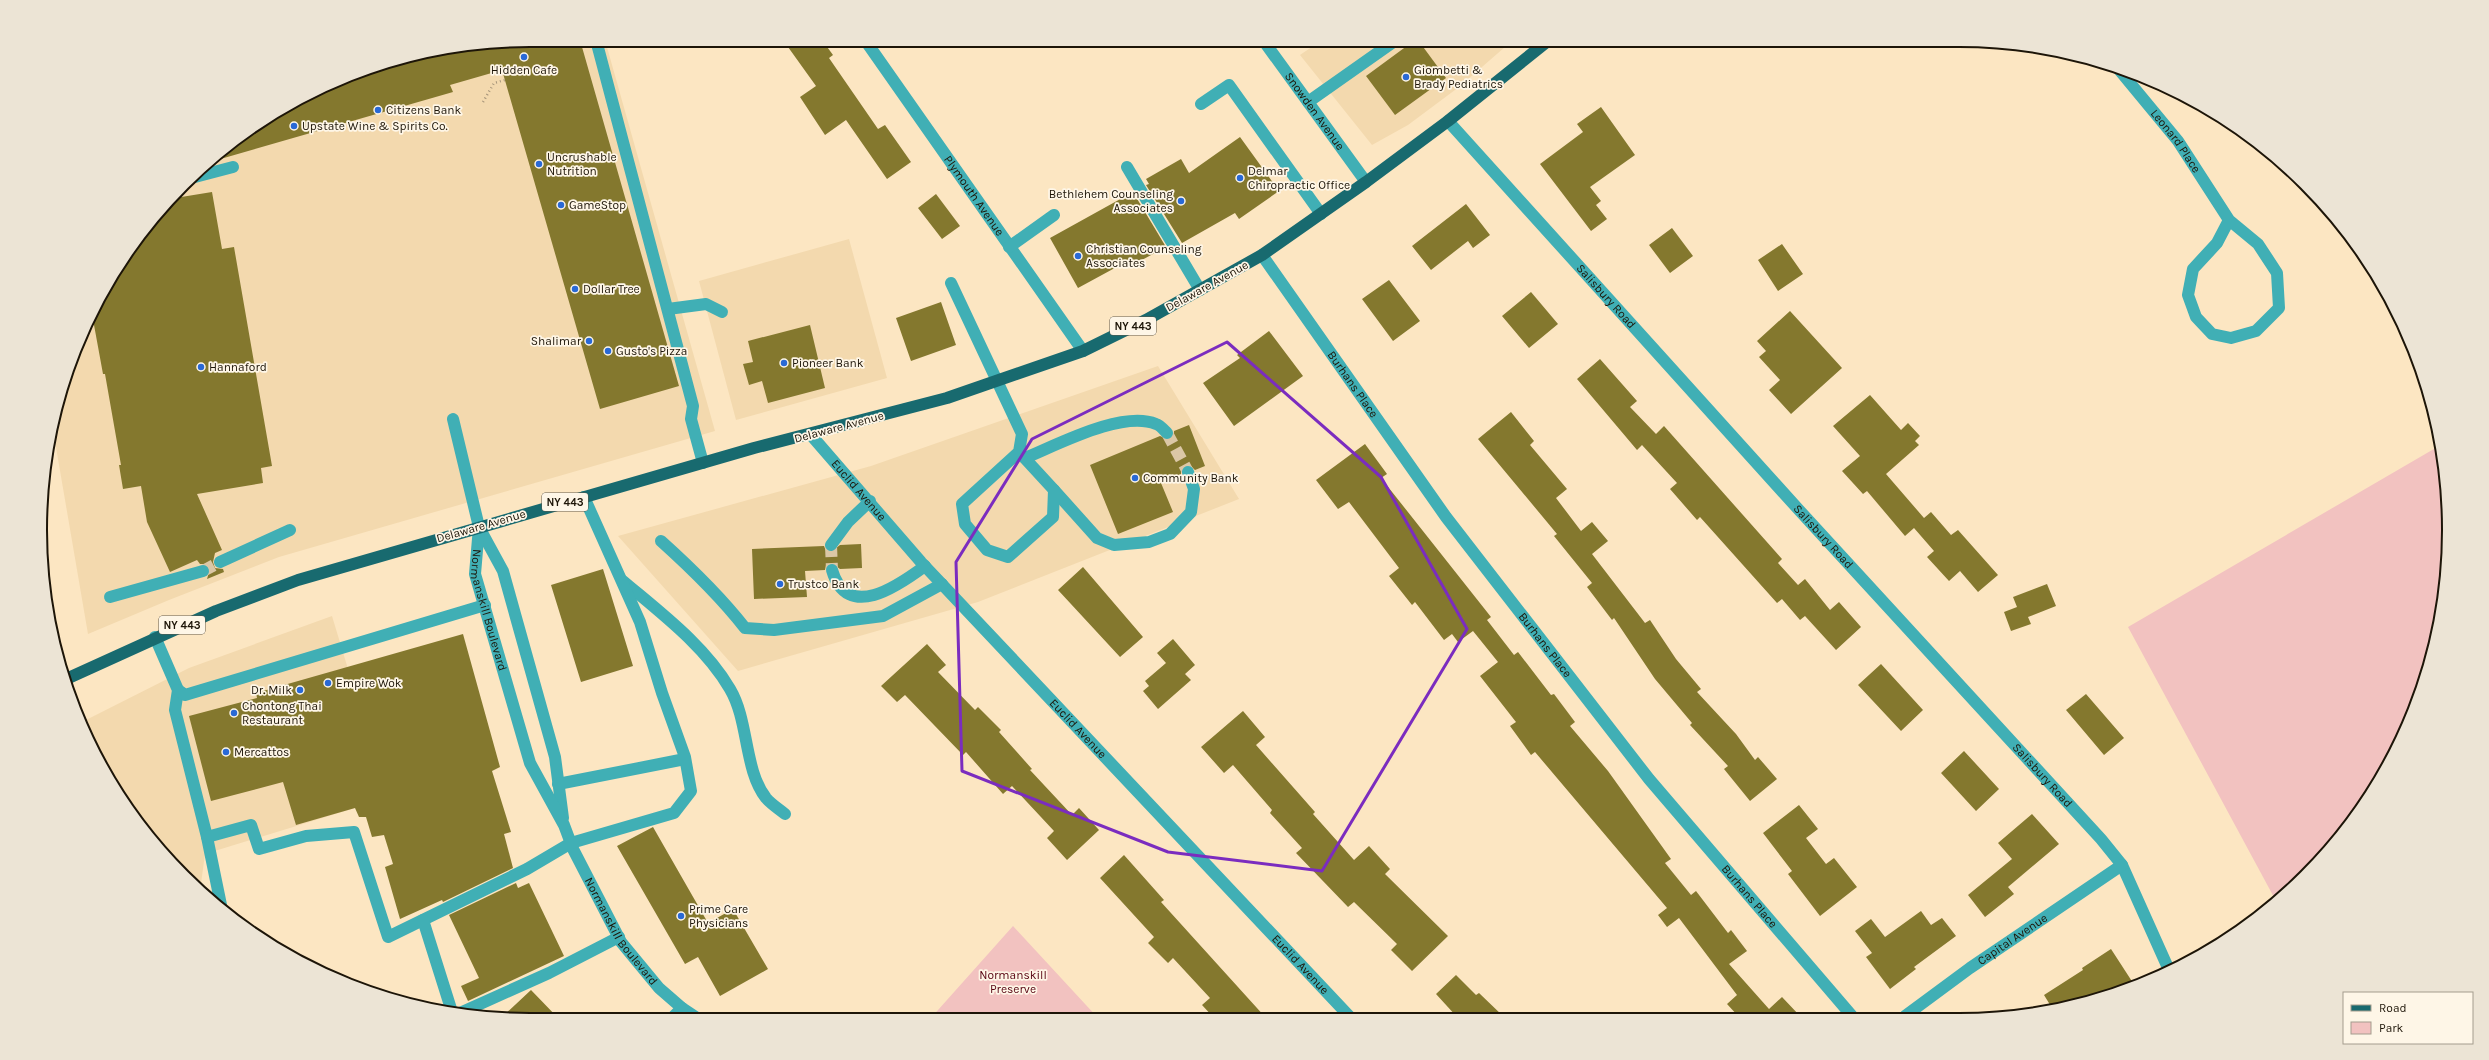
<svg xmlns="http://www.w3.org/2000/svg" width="2489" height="1060" viewBox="0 0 2489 1060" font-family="Karla,sans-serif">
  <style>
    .built { fill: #f3d9ae }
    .green { fill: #f2c2c0 }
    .building { fill: #84782e }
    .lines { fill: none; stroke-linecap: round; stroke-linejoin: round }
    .minor-tunnel { stroke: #dbc7a6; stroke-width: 12; stroke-dasharray: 12 6; stroke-linecap: butt }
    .path { stroke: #a6957a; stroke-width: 2.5; stroke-dasharray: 1 3; stroke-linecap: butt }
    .minor { stroke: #40afb5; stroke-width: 12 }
    .major { stroke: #186a6f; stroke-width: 12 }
    .marked { fill: none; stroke: #7b2cbf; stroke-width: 3; stroke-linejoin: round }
    .poi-dot { fill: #2969d6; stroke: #fef6e7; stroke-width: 1.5 }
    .labels { text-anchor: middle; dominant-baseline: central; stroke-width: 3.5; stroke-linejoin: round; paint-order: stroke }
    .shield { fill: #fef6e7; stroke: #60584b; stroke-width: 1 }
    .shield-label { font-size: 11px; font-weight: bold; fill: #1d1508 }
    .poi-label { font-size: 12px; fill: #1d1508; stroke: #fef6e7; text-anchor: start }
    .street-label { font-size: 12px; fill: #1d1508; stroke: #fef6e7 }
    .park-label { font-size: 12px; fill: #570311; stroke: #fef6e7 }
    .rim { fill: none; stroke: #1d1508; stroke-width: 2 }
  </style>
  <rect width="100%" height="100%" fill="#fce6c2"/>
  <path class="built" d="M530,40H605L715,431L279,557L169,600L88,634L52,424L66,372L106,285L161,207L207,161L285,106L372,66Z
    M1322,40H1513L1459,87L1408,125L1372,145L1300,55Z
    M849,239L887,378L736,420L699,281Z
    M1158,366L1239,499L978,602L738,671L618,536L871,466Z
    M332,616L364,722L355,808L205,854L200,891L161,853L106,775L82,722L189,668Z"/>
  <path class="green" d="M2439,446L2448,498L2445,594L2423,688L2398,747L2348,828L2276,901L2128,627Z
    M1013,926L1098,1018L930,1019Z"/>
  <path class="building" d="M530,40H580L679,386L600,409L502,70L450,85L453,92L210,162L209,160L285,106L372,66L435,49Z
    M783,40H822L833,55L829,58L878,129L885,125L911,162L887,179L846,120L825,135L800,97L816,86Z
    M1415,40H1418L1446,78L1395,115L1366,76Z
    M1601,107L1635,155L1590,187L1601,201L1596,205L1607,219L1591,231L1540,164L1583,132L1577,124Z
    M1240,137L1279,191L1239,219L1235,213L1182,243L1146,185L1149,184L1146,179L1181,159L1189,173Z
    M212,192L222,249L234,247L272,466L261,468L263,483L197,494L222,550L215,553L213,562L215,568L223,569L224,572L207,579L210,569L205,564H200L197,560L170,572L147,522L141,486L123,489L119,465H121L105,374H103L92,314L106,285L161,207L169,199Z
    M1133,192L1166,247L1127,268L1124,263L1078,288L1050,238Z
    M936,194L960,226L942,239L918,208Z
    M1466,204L1490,235L1473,248L1468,241L1431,270L1412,246Z
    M1672,228L1693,256L1670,273L1649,245Z
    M1782,244L1803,274L1778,291L1758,260Z
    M1389,280L1420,321L1393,341L1362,299Z
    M1531,292L1558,324L1529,348L1502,316Z
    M941,302L956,345L911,361L896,318Z
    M1790,311L1842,368L1791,414L1769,390L1780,380L1759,357L1766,351L1757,341Z
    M810,325L825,388L768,403L762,381L749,385L743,364L753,362L748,341Z
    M1269,331L1303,376L1234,426L1203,383L1240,358L1237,355Z
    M1600,359L1637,401L1630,407L1656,434L1664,426L1782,559L1778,563L1798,585L1805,579L1830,610L1839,602L1861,627L1836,650L1805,616L1800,620L1782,599L1777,603L1700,517L1697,520L1670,489L1677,483L1642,445L1637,450L1577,379Z
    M1870,395L1901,430L1908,423L1920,436L1915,441L1919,445L1886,474L1924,518L1931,512L1951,535L1958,530L1998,575L1978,592L1960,571L1949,581L1927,557L1934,551L1914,528L1905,536L1867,491L1863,494L1842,471L1860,456L1833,426Z
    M1511,412L1534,441L1530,445L1567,489L1556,498L1581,531L1592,522L1608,541L1592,554L1645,623L1650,620L1676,659L1701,689L1697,692L1736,734L1755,760L1758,757L1777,779L1750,801L1724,769L1728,766L1690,725L1692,723L1655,679L1614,618L1612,620L1587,587L1592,583L1554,536L1557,534L1478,439Z
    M1189,425L1205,466L1195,470L1190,465H1185L1181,470V475L1161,483L1173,512L1118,534L1090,465L1160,436L1169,440L1174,435V431Z
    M1365,444L1387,474L1381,478L1491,617L1487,620L1514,655L1518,652L1551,695L1554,694L1575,722L1570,726L1608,771L1671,859L1665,863L1691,895L1696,891L1728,933L1731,930L1747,951L1729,964L1769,1009L1782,997L1800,1016L1739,1017L1727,1004L1737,995L1679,918L1667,927L1658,915L1667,908L1535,752L1531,755L1510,726L1516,722L1480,676L1498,662L1473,631L1458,642L1452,634L1444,640L1415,602L1412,605L1389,576L1399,568L1349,502L1338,509L1316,480Z
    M861,544L862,568L840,569L832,563L826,565L825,570L805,571L807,597L754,599L752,549L824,546L826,551L831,552L840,545Z
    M1083,567L1143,637L1120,657L1058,590Z
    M603,569L633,666L581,682L551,585Z
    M2047,584L2056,606L2028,617L2031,624L2011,631L2004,612L2017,607L2013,597Z
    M463,634L500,767L492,771L511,832L504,834L513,868L443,902L442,900L400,919L385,867L393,864L384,835L372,837L366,817H359L355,808L296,825L283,782L211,801L189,716L257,698L256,693Z
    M1173,639L1195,665L1185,674L1191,680L1158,709L1143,691L1149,686L1145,681L1166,663L1157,653Z
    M927,644L946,665L938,672L975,710L978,707L1001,730L999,732L1032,769L1030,770L1072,815L1079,808L1099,830L1067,860L1047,838L1054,831L1012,786L1003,794L966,752L963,755L905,695L897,702L881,686Z
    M1881,664L1923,710L1901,731L1858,685Z
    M2086,694L2124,738L2104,755L2066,710Z
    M1243,711L1265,737L1256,745L1315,812L1313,814L1354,860L1369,846L1390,869L1385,874L1448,936L1412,971L1391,950L1397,944L1354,902L1348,907L1296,853L1302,848L1270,813L1272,810L1233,765L1224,773L1201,747Z
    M1964,751L1999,789L1976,811L1941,773Z
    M1799,805L1818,829L1806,838L1826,864L1834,858L1857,887L1820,916L1788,874L1792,871L1763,833Z
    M2032,814L2059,844L2008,887L2014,894L1985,917L1968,895L2012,859L1998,843Z
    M653,827L708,923L733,909L768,969L720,996L698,957L685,964L617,846Z
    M1124,855L1164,900L1161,902L1266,1018H1214L1202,1005L1210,998L1173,958L1168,963L1148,943L1154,937L1100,878Z
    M516,883L518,888L529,883L564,956L468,1001L461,986L479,978L449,915Z
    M1921,911L1931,925L1942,918L1956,936L1914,967L1916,969L1890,989L1866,957L1872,953L1855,931L1871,919L1885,937Z
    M2111,949L2135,986L2052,1008L2044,995L2083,970L2082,968Z
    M1456,975L1476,995L1479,993L1504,1017H1457L1436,994Z
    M531,990L560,1020L502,1017Z"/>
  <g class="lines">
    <path class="minor-tunnel" d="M1167,433L1188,472
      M831,545L832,570
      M203,571L220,562"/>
    <path class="path" d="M483,102L494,83L505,80"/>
    <g class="minor">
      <path d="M596,40L693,406L691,419L703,463"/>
      <path id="s1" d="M865,40L1083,351"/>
      <path id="s2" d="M1263,40L1366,182"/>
      <path id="s3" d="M2116,66L2178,141L2229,220L2258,244L2277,273L2279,308L2256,331L2231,338L2212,334L2196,317L2188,295L2193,269L2217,243L2229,220"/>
      <path d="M1308,102L1396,40"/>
      <path d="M1201,104L1229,85L1321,214"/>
      <path id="s4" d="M1448,121L1799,510L2101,839L2122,865L2169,970"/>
      <path d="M1127,167L1200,290"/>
      <path d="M191,178L233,167"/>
      <path d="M1009,247L1054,215"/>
      <path id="s5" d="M1262,255L1446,517L1649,779L1852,1016"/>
      <path d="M951,283L1022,434L1019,452L1054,490L1053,517L1008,557L987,550L965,524L962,504L1019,452"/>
      <path d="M668,309L706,304L722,312"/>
      <path d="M453,419L479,527L503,571L555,757L563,818"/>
      <path id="s6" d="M811,435L921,562L1351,1018"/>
      <path d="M1025,458C1057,445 1122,410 1156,424C1160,425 1164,430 1167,433"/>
      <path d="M1054,490L1097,538L1114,545L1149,542L1170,534L1191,512L1194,489L1188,472"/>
      <path id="s7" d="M479,527L475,574L530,763L564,825L573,849L621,942L659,988L682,1008L700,1020"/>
      <path d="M661,541C691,568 720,596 745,628L774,630L883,616L942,584"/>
      <path d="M831,545L848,522L870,501"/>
      <path d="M220,562L290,530"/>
      <path d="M832,570C847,622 898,586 925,566"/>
      <path d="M623,581C661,613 705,646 730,689C749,721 744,770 766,798C771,804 779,809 785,814"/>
      <path d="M110,597L203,571"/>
      <path d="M155,637L178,690L175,710L207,837L221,905L218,906"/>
      <path d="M178,690L185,695L485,605"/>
      <path d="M558,784L685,759"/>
      <path d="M207,837L251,825L259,849L306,836L354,832L388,937L527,869L571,843L674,813L691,791L685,757L662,693L640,622L584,497"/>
      <path d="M423,920L452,1012"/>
      <path d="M460,1013L549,973L619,937"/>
      <path id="s8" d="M1905,1016L1970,968L2122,865"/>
      <path d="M670,1020L682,1008"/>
    </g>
    <path class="major" d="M64,680L216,611L298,580L754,448L947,398L1083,351L1146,320L1262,255L1366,182L1448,121L1549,40"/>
  </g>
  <path class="marked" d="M1227,342L1381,477L1467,629L1322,871L1168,852L962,771L956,562L1032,439Z"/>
  <g class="poi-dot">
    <circle cx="524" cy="57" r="4"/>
    <circle cx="1406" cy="77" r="4"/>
    <circle cx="378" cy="110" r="4"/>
    <circle cx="294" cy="126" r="4"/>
    <circle cx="539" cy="164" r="4"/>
    <circle cx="1240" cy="178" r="4"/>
    <circle cx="1181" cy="201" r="4"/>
    <circle cx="561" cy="205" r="4"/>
    <circle cx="1078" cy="256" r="4"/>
    <circle cx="575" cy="289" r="4"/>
    <circle cx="589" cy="341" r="4"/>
    <circle cx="608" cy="351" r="4"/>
    <circle cx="784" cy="363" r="4"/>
    <circle cx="201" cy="367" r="4"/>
    <circle cx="1135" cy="478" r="4"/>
    <circle cx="780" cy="584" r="4"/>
    <circle cx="328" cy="683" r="4"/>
    <circle cx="300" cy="690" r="4"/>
    <circle cx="234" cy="713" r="4"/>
    <circle cx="226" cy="752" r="4"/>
    <circle cx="681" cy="916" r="4"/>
  </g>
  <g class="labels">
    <g class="shield">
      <rect x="1110" y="317" width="46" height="18" rx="3"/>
      <rect x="542" y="493" width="46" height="18" rx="3"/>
      <rect x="159" y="616" width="46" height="18" rx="3"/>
    </g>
    <g class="shield-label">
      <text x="1133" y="326">NY 443</text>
      <text x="565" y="502">NY 443</text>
      <text x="182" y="625">NY 443</text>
    </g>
    <g class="poi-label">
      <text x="524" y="70" text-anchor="middle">Hidden Cafe</text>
      <text x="1414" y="70">Giombetti &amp;<tspan x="1414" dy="14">Brady Pediatrics</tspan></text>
      <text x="386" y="110">Citizens Bank</text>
      <text x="302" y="126">Upstate Wine &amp; Spirits Co.</text>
      <text x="547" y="157">Uncrushable<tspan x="547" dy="14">Nutrition</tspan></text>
      <text x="1248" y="171">Delmar<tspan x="1248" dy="14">Chiropractic Office</tspan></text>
      <text x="1173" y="194" text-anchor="end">Bethlehem Counseling<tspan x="1173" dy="14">Associates</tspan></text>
      <text x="569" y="205">GameStop</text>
      <text x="1086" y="249">Christian Counseling<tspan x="1086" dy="14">Associates</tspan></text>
      <text x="583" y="289">Dollar Tree</text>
      <text x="581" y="341" text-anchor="end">Shalimar</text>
      <text x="616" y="351">Gusto's Pizza</text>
      <text x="792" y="363">Pioneer Bank</text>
      <text x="209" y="367">Hannaford</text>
      <text x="1143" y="478">Community Bank</text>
      <text x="788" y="584">Trustco Bank</text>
      <text x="336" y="683">Empire Wok</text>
      <text x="292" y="690" text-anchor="end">Dr. Milk</text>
      <text x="242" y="706">Chontong Thai<tspan x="242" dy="14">Restaurant</tspan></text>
      <text x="234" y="752">Mercattos</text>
      <text x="689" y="909">Prime Care<tspan x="689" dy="14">Physicians</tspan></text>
    </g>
    <g class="street-label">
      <text stroke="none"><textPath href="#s2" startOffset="88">Snowden Avenue</textPath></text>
      <text stroke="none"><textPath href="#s3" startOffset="96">Leonard Place</textPath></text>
      <text stroke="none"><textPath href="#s1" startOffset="190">Plymouth Avenue</textPath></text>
      <text transform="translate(1207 286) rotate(-29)">Delaware Avenue</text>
      <text stroke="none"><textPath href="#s4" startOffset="236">Salisbury Road</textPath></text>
      <text stroke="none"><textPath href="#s5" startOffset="158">Burhans Place</textPath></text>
      <text transform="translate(839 427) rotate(-15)">Delaware Avenue</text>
      <text stroke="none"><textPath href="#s6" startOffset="73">Euclid Avenue</textPath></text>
      <text transform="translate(481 526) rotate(-16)">Delaware Avenue</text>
      <text stroke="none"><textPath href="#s4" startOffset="560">Salisbury Road</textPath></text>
      <text stroke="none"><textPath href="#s7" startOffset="85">Normanskill Boulevard</textPath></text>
      <text stroke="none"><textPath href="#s5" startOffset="482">Burhans Place</textPath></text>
      <text stroke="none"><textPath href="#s6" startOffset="397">Euclid Avenue</textPath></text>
      <text stroke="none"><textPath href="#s4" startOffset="884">Salisbury Road</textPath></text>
      <text stroke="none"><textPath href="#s5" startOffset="806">Burhans Place</textPath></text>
      <text stroke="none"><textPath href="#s7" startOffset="436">Normanskill Boulevard</textPath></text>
      <text stroke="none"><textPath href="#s8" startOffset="132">Capital Avenue</textPath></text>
      <text stroke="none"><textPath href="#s6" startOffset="721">Euclid Avenue</textPath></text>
    </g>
    <g class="park-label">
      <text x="1013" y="975">Normanskill<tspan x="1013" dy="14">Preserve</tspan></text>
    </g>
  </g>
  <path d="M0 0H2489V1060H0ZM530 47H1959A483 483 0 0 1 2442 530V530A483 483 0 0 1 1959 1013H530A483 483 0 0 1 47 530V530A483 483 0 0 1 530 47Z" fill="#ece4d5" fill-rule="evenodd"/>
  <path class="rim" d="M530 47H1959A483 483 0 0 1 2442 530V530A483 483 0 0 1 1959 1013H530A483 483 0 0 1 47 530V530A483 483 0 0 1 530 47Z"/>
  <rect x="2343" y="992" width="130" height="52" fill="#fef6e7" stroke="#a49c8e"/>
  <rect x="2351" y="1005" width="20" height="6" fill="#186a6f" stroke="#a49c8e"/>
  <text x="2379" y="1012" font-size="12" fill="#1d1508">Road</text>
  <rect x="2351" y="1022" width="20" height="12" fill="#f2c2c0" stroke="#a49c8e"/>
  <text x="2379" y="1032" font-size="12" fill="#1d1508">Park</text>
</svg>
